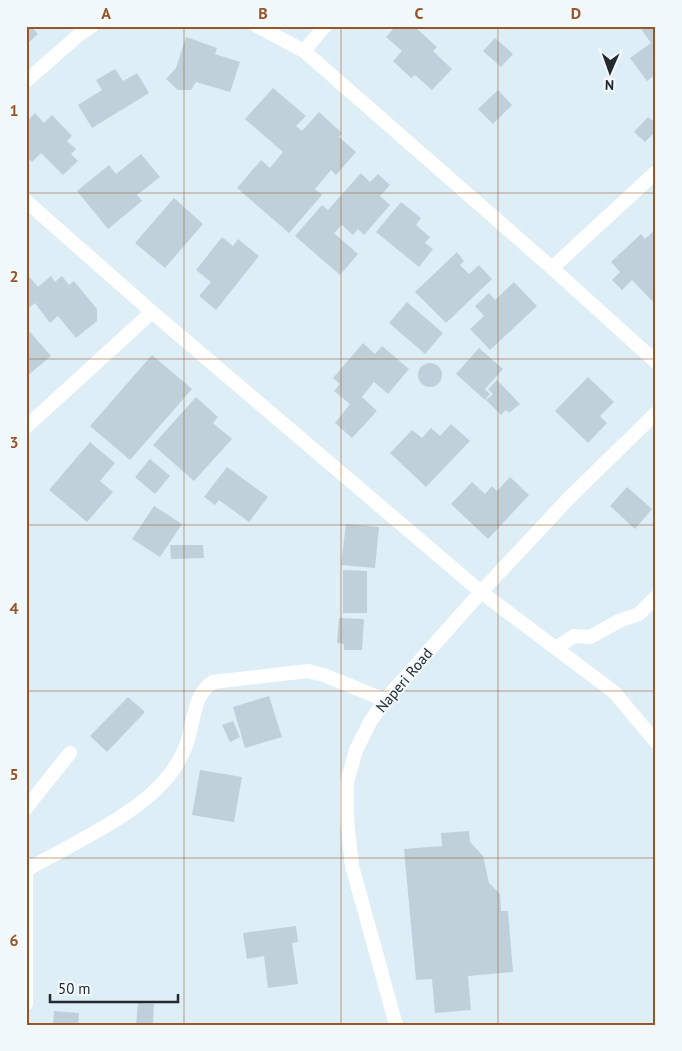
<svg xmlns="http://www.w3.org/2000/svg" width="682" height="1051" viewBox="0 0 682 1051" font-family="'PT Sans',sans-serif">
  <style>
    .building { fill: #c0d0da }
    .lines { fill: none; stroke-linecap: round; stroke-linejoin: round }
    .minor { stroke: #fff; stroke-width: 14 }
    .grid { fill: none; stroke: #995527; stroke-width: 1; stroke-opacity: 0.55 }
    .labels { text-anchor: middle; dominant-baseline: central; stroke-width: 4; stroke-linejoin: round; paint-order: stroke }
    .street-label { font-size: 15px; fill: #23292c; stroke: #f2f9fd }
    .neatline { fill: none; stroke: #995527; stroke-width: 2 }
    .grid-label { font-size: 16px; text-anchor: middle; font-weight: bold; fill: #995527 }
  </style>
  <rect width="100%" height="100%" fill="#ddeef7"/>
  <path class="building" d="M26,26H31L38,34L26,45Z
    M396,26H414L437,47L433,51L452,69L432,90L415,75L411,78L393,61L402,51L386,37Z
    M639,26H656V74L647,81L630,58L651,43Z
    M186,37L217,48L215,54L240,62L230,92L196,82L191,90H178L166,79L176,68Z
    M495,38L513,54L501,67L483,51Z
    M115,69L123,81L137,73L149,93L92,128L78,105L102,90L96,80Z
    M273,88L306,116L296,126L302,131L319,112L342,133L339,137L356,152L336,175L331,170L315,189L322,195L289,233L237,188L261,160L270,168L283,152L245,119Z
    M498,90L512,105L493,124L478,109Z
    M35,113L44,123L52,115L72,136L67,141L76,149L71,154L78,161L63,175L41,153L32,162L26,156V122Z
    M648,117L656,123V131L645,142L634,132Z
    M141,154L160,177L137,195L142,201L108,229L77,191L109,165L116,174Z
    M361,173L370,182L378,174L390,185L380,196L390,205L364,235L358,229L353,235L342,225L334,233L358,254L340,275L295,236L322,205L328,210Z
    M174,198L203,224L165,268L135,243Z
    M401,202L421,218L416,225L430,237L425,243L433,249L419,267L376,232Z
    M656,229V305L632,280L622,290L612,280L620,272L611,262L641,234L645,239Z
    M222,237L233,246L238,239L259,256L216,310L199,296L211,282L196,270Z
    M457,252L464,261L460,265L469,274L479,265L492,279L446,323L415,292Z
    M26,273L38,287L51,276L55,282L62,276L69,285L74,281L97,309V321L76,338L58,316L50,323L35,303L26,310Z
    M514,282L537,306L490,350L470,329L484,316L475,306L489,293L495,300Z
    M407,302L443,333L425,354L389,323Z
    M30,332L51,356L26,377V335Z
    M363,343L375,354L382,346L409,369L388,394L374,382L362,397L377,411L352,438L335,423L350,404L334,391L340,384L333,378Z
    M479,348L503,369L485,389L490,394L485,400L456,374Z
    M152,355L192,389L130,460L90,426Z
    M418 375a12 12 0 1 1 24 0a12 12 0 1 1-24 0Z
    M588,377L614,402L600,416L607,423L588,443L555,411Z
    M497,380L520,404L509,413L506,410L501,415L486,400L493,394L488,389Z
    M196,397L218,417L213,423L232,439L194,481L153,445Z
    M451,424L470,441L426,487L390,453L412,430L422,438L431,428L440,436Z
    M90,442L115,463L100,481L113,492L87,522L49,490Z
    M150,459L170,476L155,494L135,477Z
    M227,467L268,497L249,522L219,500L215,505L204,497Z
    M510,477L529,495L488,539L451,504L472,482L485,494L492,486L497,491Z
    M627,487L652,509L635,529L610,506Z
    M154,506L182,524L160,557L132,539Z
    M346,524L379,527L375,568L341,565Z
    M170,545H203L204,558L171,559Z
    M343,570L367,571V613H343Z
    M339,618L364,619L362,650H344V644L337,643Z
    M269,696L282,737L245,748L233,707Z
    M128,697L145,712L107,752L90,736Z
    M233,721L240,737L230,742L222,725Z
    M200,770L242,777L234,822L192,815Z
    M469,831L470,842L483,856L489,883L500,894L501,911H508L513,972L468,976L471,1010L435,1013L432,979L416,980L404,849L442,846L441,833Z
    M296,926L298,942L292,943L298,984L268,988L264,956L247,959L243,933Z
    M138,1003L154,1004L153,1025H136Z
    M54,1011L79,1013L78,1025H53Z"/>
  <g class="lines">
    <path class="minor" d="M257,26L304,51L552,268L656,362
      M304,51L325,26
      M26,81L81,33L92,26
      M26,201L152,312L481,592L614,692L656,742
      M552,268L656,172
      M26,427L152,312
      M556,648L574,636L590,637L619,621L639,614L656,597
      M26,808L70,753
      M26,864V1004
      M28,869C70,845 135,816 166,779C175,769 182,756 187,743C194,723 193,694 213,682L308,671L324,675L385,700
      M396,1025L352,866L347,820V782L356,750L370,722L385,700L481,592L570,497L656,413"/>
  </g>
  <path class="grid" d="M184,26V1025M341,26V1025M498,26V1025M26,193H656M26,359H656M26,525H656M26,691H656M26,858H656"/>
  <g class="labels">
    <g class="street-label">
      <text transform="translate(404 680) rotate(-50)">Naperi Road</text>
    </g>
  </g>
  <rect width="682" height="1051" fill="none" stroke="#f2f9fd" stroke-width="55"/>
  <g transform="translate(610 72) rotate(182)" stroke="#f2f9fd" stroke-width="4" paint-order="stroke">
  <path d="M0-4L9 19L0 12L-9 19Z" fill="#23292c"/>
  <text y="-8" font-size="14" font-weight="bold" text-anchor="middle" fill="#23292c">N</text>
  </g>
  <path d="M50 994v8h128v-8" fill="none" stroke="#23292c" stroke-width="2.5"/>
  <text x="58" y="994" font-size="15" fill="#23292c" stroke="#f2f9fd" stroke-width="4" paint-order="stroke">50 m</text>
  <rect x="28" y="28" width="626" height="996" class="neatline"/>
  <g class="grid-label">
    <text x="106" y="19">A</text>
    <text x="263" y="19">B</text>
    <text x="419" y="19">C</text>
    <text x="576" y="19">D</text>
    <text x="14" y="116">1</text>
    <text x="14" y="282">2</text>
    <text x="14" y="448">3</text>
    <text x="14" y="614">4</text>
    <text x="14" y="780">5</text>
    <text x="14" y="946">6</text>
  </g>
</svg>
